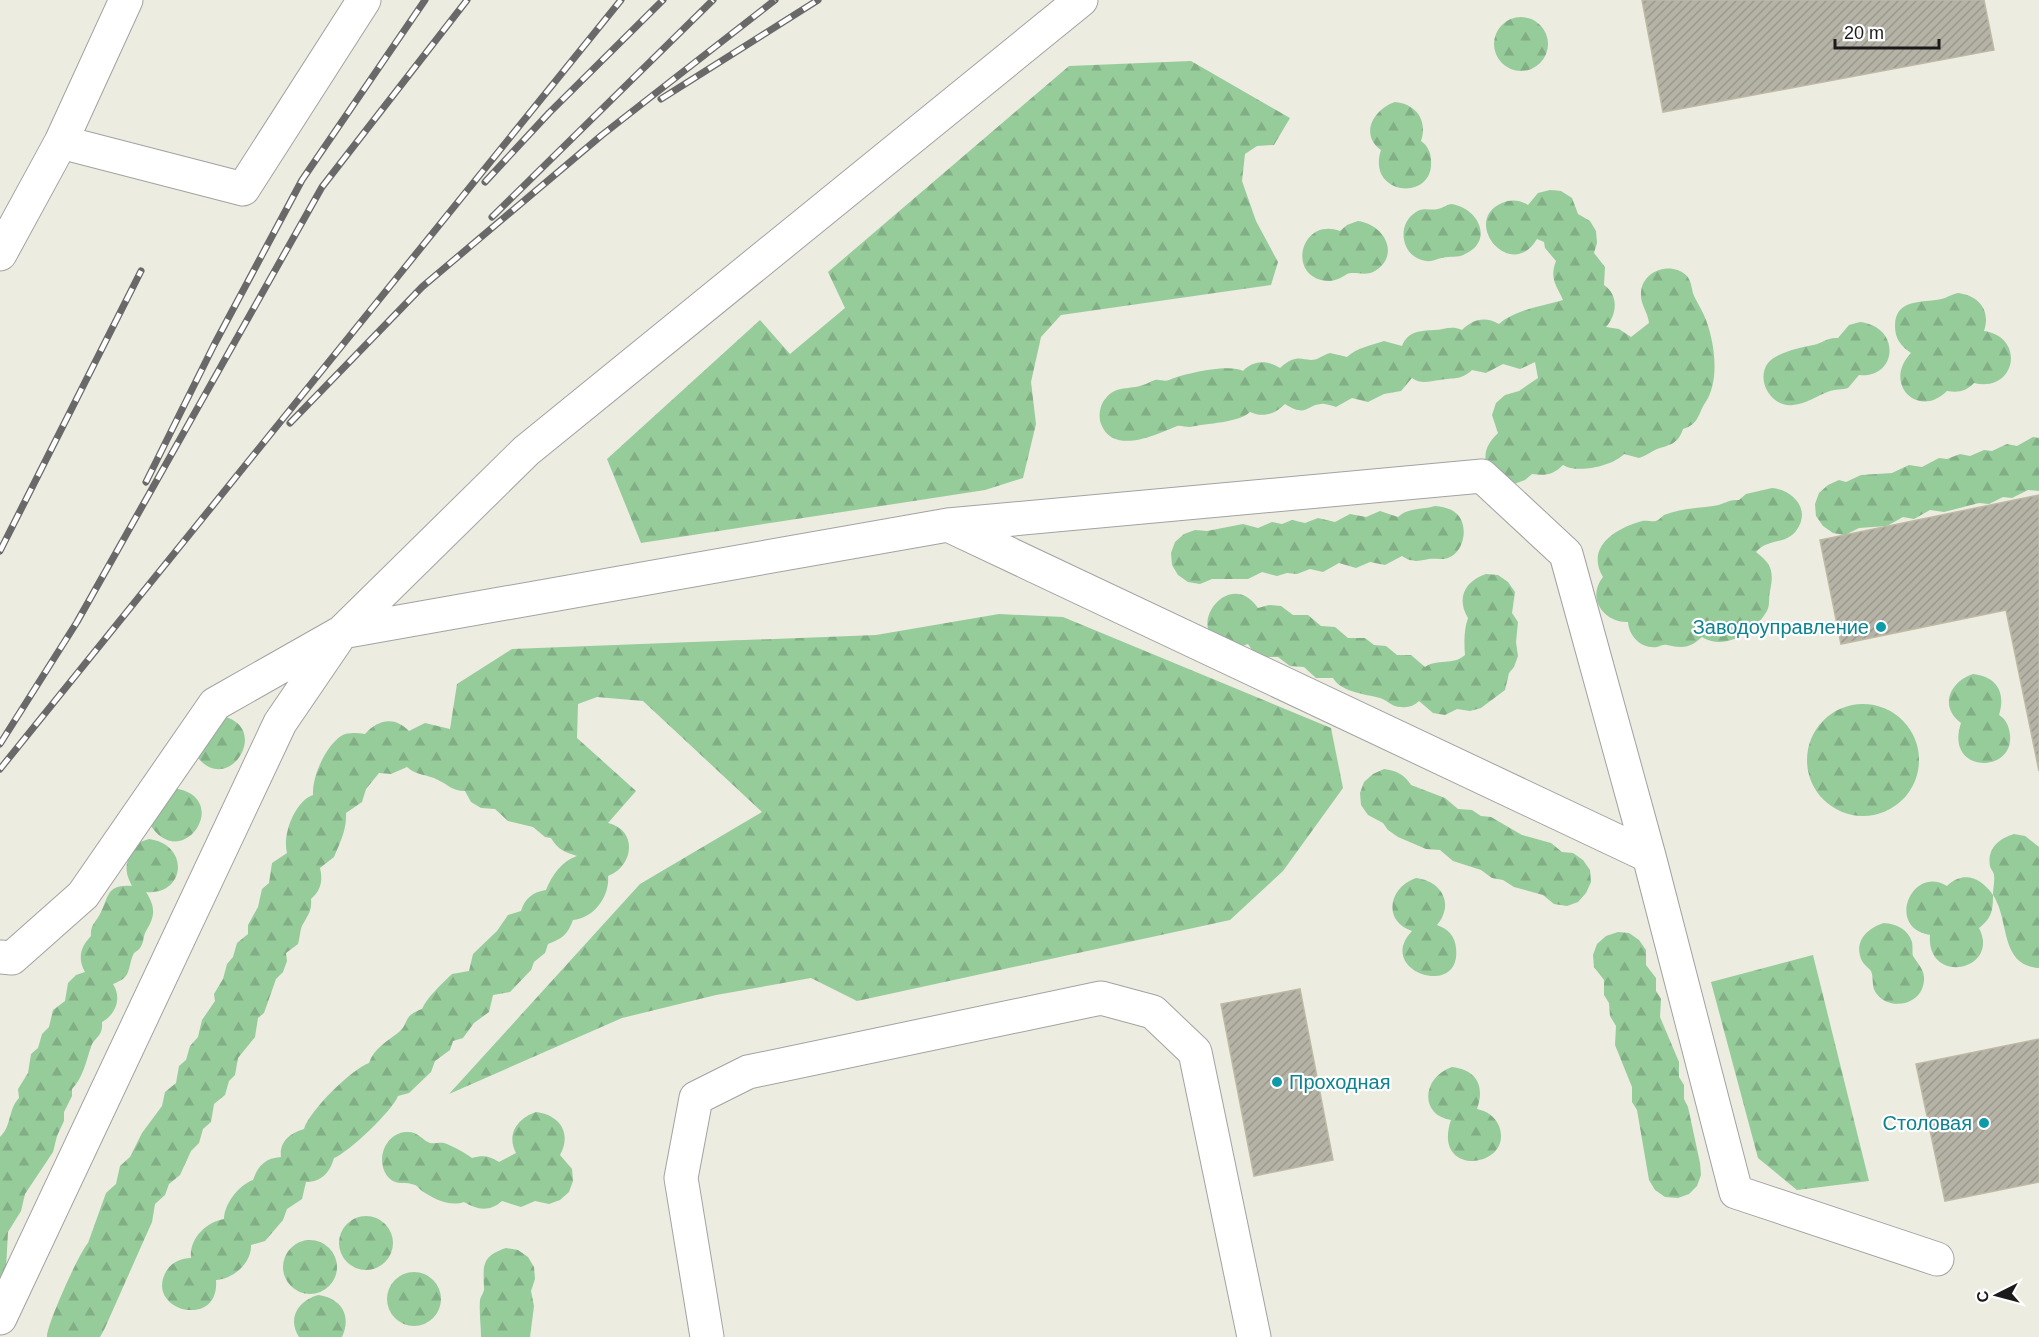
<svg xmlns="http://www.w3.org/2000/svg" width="2039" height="1337" viewBox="0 0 2039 1337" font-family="Arial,sans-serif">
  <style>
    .forest { fill: url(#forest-firs) }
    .building { fill: url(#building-hatch); stroke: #bdb9a3; stroke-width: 1.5 }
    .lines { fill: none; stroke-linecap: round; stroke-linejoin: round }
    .minor-casing { stroke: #a2a2a2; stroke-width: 35 }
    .minor { stroke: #fff; stroke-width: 33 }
    .rail-casing { stroke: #696969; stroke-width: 7 }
    .rail { stroke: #fff; stroke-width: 4.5; stroke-dasharray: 14; stroke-linecap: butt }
    .culture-dot { fill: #0f9aa8; stroke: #fff; stroke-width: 2 }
    .labels { text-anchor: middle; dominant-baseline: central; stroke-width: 4.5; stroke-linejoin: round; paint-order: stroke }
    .culture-label { font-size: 20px; fill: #0d838f; stroke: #fff; text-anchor: end }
  </style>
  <defs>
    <pattern id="forest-firs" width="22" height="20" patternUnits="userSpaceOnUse" patternTransform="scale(1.5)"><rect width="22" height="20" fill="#96cb9a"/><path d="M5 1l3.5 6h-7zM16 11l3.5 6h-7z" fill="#81ae84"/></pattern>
    <pattern id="building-hatch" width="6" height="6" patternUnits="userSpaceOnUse" patternTransform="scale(1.5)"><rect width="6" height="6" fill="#b5b2a6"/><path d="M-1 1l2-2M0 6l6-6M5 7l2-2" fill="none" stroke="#9b988e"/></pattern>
  </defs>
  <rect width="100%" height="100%" fill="#ecece0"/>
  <path class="forest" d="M1494 44a27 27 0 1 1 54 0a27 27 0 1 1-54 0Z
    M1191,61L1290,118L1274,145L1257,146L1245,154L1242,181L1256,221L1278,262L1271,285L1061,315L1041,337L1031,382L1036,424L1023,478L985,490L641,543L607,459L760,320L790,354L845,308L828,272L1069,66Z
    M1395,102C1416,104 1428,120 1421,141C1428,146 1431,153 1431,161C1434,202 1366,196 1381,150C1359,134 1374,109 1395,102Z
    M1550,190L1561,191L1572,198L1578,214L1590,221L1596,231L1597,243L1594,253L1605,267L1604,285C1619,295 1617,315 1606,327L1619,329L1631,337L1649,323C1648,312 1640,304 1641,293C1642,271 1670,261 1686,275C1692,281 1691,288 1694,296C1698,304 1703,312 1706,320C1715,344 1720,381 1705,403C1698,414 1699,424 1683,429C1678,444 1670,445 1657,449C1652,451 1646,456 1639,458L1624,454C1613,466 1577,474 1563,465C1553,475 1545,476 1532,474L1525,480L1514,484L1486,465C1484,451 1487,444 1498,433L1492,415L1496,403L1505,395L1519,391L1538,378L1535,362L1520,369L1503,364L1486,373L1472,370C1460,381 1454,377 1440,380C1429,381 1422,385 1412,378L1401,391L1384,394L1368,402L1352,398L1336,407C1332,406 1324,403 1321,404C1306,405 1307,418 1285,404C1275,414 1264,418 1250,412C1238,423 1207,423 1190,427C1186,427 1180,425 1177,426C1158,434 1113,456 1101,424C1098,416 1100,404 1106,398C1116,385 1130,390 1143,385C1147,384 1151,381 1155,380C1159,379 1165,382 1169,380C1182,374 1230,363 1243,371C1254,360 1267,360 1280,368C1299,351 1303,363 1317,359C1321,357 1326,354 1330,353L1347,357C1356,348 1372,345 1384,341L1402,346C1408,331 1420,331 1434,330C1445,330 1451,325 1462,330C1473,319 1485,316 1499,324C1514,310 1543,306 1563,300C1557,286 1549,279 1556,261L1545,248L1544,242L1537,239C1511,283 1460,221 1502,203C1511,199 1520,200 1528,205L1538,193Z
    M1451,204C1479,208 1494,241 1465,254C1459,258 1454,256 1448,257C1440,257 1434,262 1426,261C1402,258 1395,225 1416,212C1424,207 1430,211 1438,209C1442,208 1447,205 1451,204Z
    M1358,221C1386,225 1401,257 1373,272C1365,276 1353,271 1347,274C1339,279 1332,283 1321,280C1287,271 1303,217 1340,231L1347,225Z
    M1958,293C1979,296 1991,310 1984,331C2026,337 2016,393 1974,383C1966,391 1959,393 1947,391C1918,420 1882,383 1911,353C1901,346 1895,339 1895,326C1895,296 1927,304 1945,298C1949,296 1953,294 1958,293Z
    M1860,322C1902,327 1897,379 1859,375L1848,388C1843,390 1835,389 1830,391C1818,395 1806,404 1793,405C1772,408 1755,381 1768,363C1775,353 1802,347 1813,345C1821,344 1827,337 1838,338L1849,325Z
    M2033,437L2039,438V491L2028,490L2012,498L2003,497L1989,504L1979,503L1944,512L1930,510L1914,519L1903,517L1887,526L1859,528L1845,535L1833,533L1823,526L1816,516L1815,504L1819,493L1828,485L1839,480L1846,482L1861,475L1892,473L1909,465L1922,467L1939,458L1947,459L1960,454L1970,456L1984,450L1992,451L2007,444L2017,446Z
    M1772,488C1793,490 1812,510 1796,531C1785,545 1768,538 1756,552C1772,564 1774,572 1770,591C1768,599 1771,607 1765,614C1753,633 1724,651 1702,637C1689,649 1682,648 1667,645C1663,644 1661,646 1657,647C1642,649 1629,637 1628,622C1604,623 1586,598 1603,577C1585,547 1616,528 1642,521C1647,520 1652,522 1656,521C1659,520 1661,517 1664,515C1679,509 1697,508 1713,506C1723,505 1728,499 1739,500L1746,494Z
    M1435,506C1443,507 1451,508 1457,514C1468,525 1465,548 1452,556C1444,561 1437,558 1429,559C1418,561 1412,563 1402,556L1385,565L1370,562L1356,568L1339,563L1323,572L1310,569L1297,574L1287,573L1277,576L1262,572L1248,579H1212L1200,584L1188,582L1178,575L1172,565L1171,553L1175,542L1184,534L1195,530L1207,531L1243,524L1258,528L1272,522L1282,524L1292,520L1305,523L1318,518L1335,522L1350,514L1366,517L1380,511L1398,517C1409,507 1422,510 1435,506Z
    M1486,574L1498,575L1508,582L1515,592L1512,613L1518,622L1516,642L1518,656L1514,667L1509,673L1505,690L1481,708L1470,711L1457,709L1445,715L1433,713L1419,701C1414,706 1408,708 1401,707C1392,707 1387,700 1380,698C1365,694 1341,692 1333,678H1316L1304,667L1290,666L1278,657H1263L1252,650L1248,644C1237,648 1233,647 1222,643C1184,629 1229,566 1258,608L1269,605L1281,606L1293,615H1308L1321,626L1335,627L1348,638H1365L1374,645L1386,646L1397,655H1411L1425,667C1438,658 1453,666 1465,655C1464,643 1464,629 1468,618C1456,598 1465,581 1486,574Z
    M999,614L1063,617L1331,728L1343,788L1283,871L1230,920L857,1001L811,978L716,995L622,1018L449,1094L640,884L762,812L643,701L597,697L578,704L577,738L636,791L608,823C638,830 634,866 608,876C610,896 594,918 573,920C568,934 562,939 548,944L545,953L534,962L531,970L510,992L493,995L489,1012L474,1023L463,1038L453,1041L450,1050L435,1061L431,1072L409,1093L398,1096C393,1110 348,1153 334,1158C330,1172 322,1182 306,1182L302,1199L287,1209L283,1220L265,1241L251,1245C252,1263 233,1279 216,1280C220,1331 142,1310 167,1270C172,1262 182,1258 191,1258C189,1239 206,1222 224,1219C224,1204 239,1185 253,1180C258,1166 265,1158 281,1157C279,1141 291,1133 304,1129C309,1111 352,1069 369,1063C374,1048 388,1041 399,1032C409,1024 402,1016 422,1009C427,997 443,983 452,974L469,971L473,954L497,931L508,915L521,911C525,898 533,892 546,890C552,875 562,861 577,856C565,852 558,850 551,838L545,837L533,827L508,821L495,809L481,808L471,802L465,791C452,791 449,785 438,780C427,774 417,776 407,767L391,774L379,773L366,789L362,802L346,813C347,829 340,843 334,857L320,868C323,881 321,890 311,899C312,911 308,915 303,924C300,928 300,938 298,944L286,953L287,961L283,972L276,979L264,1013L258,1018L255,1037L238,1058L235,1075L229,1081L225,1095L214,1104L211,1122L203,1129L199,1143L191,1151L180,1175L169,1184L165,1195L155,1204L152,1222L104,1330L100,1337H47C46,1326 80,1251 88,1243L106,1193L116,1184L120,1166L130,1157L142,1133L162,1106L165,1092L176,1083L179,1066L186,1060L190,1046L198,1037L202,1020L215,1001L214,994L223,979L227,964L233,957L237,943L248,934V925L258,907L262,889L269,883L272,863L287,853C282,835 295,801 313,795C312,777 325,747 341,736C348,732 357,733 365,734C378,719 395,716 409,731L425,723L450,729L457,684L512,649L876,635Z
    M1973,674C1997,677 2006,692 1999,715C2006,719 2009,726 2010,735C2014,774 1944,774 1961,723C1938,706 1951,681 1973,674Z
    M1807 760a56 56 0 1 1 112 0a56 56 0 1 1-112 0Z
    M216,715C278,722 226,805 193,751Z
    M1384,769C1397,771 1404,774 1411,785L1445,798L1458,809L1472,810L1481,816L1491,817L1522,835L1551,843L1562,852L1573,853L1583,860L1590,870L1591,882L1586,893L1578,902L1567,906L1554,904L1543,895L1514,887L1503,880L1492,878L1481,870L1453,861L1440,850L1426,849L1398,837L1388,830L1383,823L1368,815L1361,805L1360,793L1364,782L1373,774Z
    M173,788C235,796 182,877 149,823Z
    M2014,834L2025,836L2039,847V968C1999,965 2010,920 1993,895C1993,910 1992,918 1979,928C2001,971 1926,986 1930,935C1885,928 1912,864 1947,886C1964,870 1981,878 1993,895C1993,889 1995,880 1994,875C1994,872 1991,870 1990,866C1987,849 1998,839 2014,834Z
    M149,839C191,845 185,896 146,892C156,908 155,916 146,931C143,936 144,943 140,948C138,951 134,952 133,955C127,970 132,977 113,984C122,998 116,1014 102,1022C103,1038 94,1037 91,1047C86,1061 83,1078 72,1089V1096L64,1112V1121L57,1136L53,1152L25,1194L21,1211L8,1232L6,1269L0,1282V1137C12,1126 8,1109 19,1098L18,1089L28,1073L31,1054L38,1048L42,1034L49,1027L53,1010L65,1001L68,983L76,975L85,972C77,958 81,946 91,936C90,925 96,922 100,914C109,897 106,884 132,886C122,867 127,860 137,843Z
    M1416,878C1441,881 1455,903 1437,925C1448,929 1455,936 1456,948C1462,1000 1374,971 1412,931C1382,921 1389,887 1416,878Z
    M1884,923C1896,924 1908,929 1912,942C1913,946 1912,954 1913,956C1920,967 1928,973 1922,989C1914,1007 1887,1009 1876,993C1871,986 1874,977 1871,971C1869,968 1864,965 1862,961C1853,942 1867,928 1884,923Z
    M1618,932L1629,933L1639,940L1646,950V965L1656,978V991L1661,999L1660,1017L1679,1062V1077L1684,1085V1099L1688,1107L1700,1163L1701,1175L1697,1186L1689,1194L1678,1198L1665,1197L1655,1190L1649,1180L1637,1110L1632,1102V1087L1615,1045L1616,1026L1610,1016L1609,1003L1604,995V980L1594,967L1593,955L1597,944L1606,936Z
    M1813,955L1869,1181L1797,1190L1758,1158L1711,982Z
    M1452,1067C1477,1070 1485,1086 1477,1109C1486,1111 1495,1116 1499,1126C1515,1168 1431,1179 1451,1120C1419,1115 1422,1077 1452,1067Z
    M536,1112C560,1115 572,1133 560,1155L572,1169L573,1181L569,1192L560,1200L549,1204L535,1201L521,1207L502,1201C490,1212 477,1210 464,1202C450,1207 434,1199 422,1191C419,1189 418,1186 415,1185C406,1181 397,1186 389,1178C374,1162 385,1133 406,1132C418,1131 422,1140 430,1143C433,1144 440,1142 444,1143C453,1146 465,1153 472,1158C483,1155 490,1156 499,1162L516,1153C506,1134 518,1118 536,1112Z
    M339 1243a27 27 0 1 1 54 0a27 27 0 1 1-54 0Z
    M283 1267a27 27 0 1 1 54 0a27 27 0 1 1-54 0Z
    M506,1248L518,1250L528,1257L534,1267L535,1279L531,1291L534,1306L530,1337H481C481,1325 479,1313 480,1300C481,1296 485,1291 484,1287C483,1265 482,1256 506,1248Z
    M387 1299a27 27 0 1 1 54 0a27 27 0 1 1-54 0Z
    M318,1295C341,1298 352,1315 342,1337H299C287,1318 298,1301 318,1295Z"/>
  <path class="building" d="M1642,0H1984L1994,50L1663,112Z
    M2039,495V771L2006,610L1841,644L1820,540Z
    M1300,989L1333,1160L1254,1176L1221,1004Z
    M2039,1039V1182L1945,1201L1916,1064Z"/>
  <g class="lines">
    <g class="minor-casing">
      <path id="minor" d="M61,142L243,189L364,0
        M0,254L61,142L126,0
        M950,526L1649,856
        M0,957L12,958L83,895L215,704L342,632L948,525L1482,476L1566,554L1649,856L1736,1192L1937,1259
        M0,1318L280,723L342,632L526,451L1081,0
        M707,1337L681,1178L696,1098L748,1072L1101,998L1153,1012L1195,1052L1254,1337"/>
    </g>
    <use href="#minor" class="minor"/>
    <g class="rail-casing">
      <path id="rail" d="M661,99L818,0
        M485,182L549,113L663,0
        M492,217L713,0
        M290,423L422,287L602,135L775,0
        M146,482L214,345L302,180L425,0
        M0,551L141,271
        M0,744L77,622L322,187L467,0
        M0,769L621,0"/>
    </g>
    <use href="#rail" class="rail"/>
  </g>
  <g class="culture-dot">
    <circle cx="1881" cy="627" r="6"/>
    <circle cx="1277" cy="1082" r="6"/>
    <circle cx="1984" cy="1123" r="6"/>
  </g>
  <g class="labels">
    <g class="culture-label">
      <text x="1869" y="627">Заводоуправление</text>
      <text x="1289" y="1082" text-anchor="start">Проходная</text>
      <text x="1972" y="1123">Столовая</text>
    </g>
  </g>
  <g transform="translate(1997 1295) rotate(264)" stroke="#ffffff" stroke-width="4.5" paint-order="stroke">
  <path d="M0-4.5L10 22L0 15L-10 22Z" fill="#1b1b1b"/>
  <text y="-9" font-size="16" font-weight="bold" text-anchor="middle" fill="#1b1b1b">С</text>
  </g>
  <path d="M1835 39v9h104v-9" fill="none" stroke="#1b1b1b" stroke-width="3"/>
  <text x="1844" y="39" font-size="18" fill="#1b1b1b" stroke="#ffffff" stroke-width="4.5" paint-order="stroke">20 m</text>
</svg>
